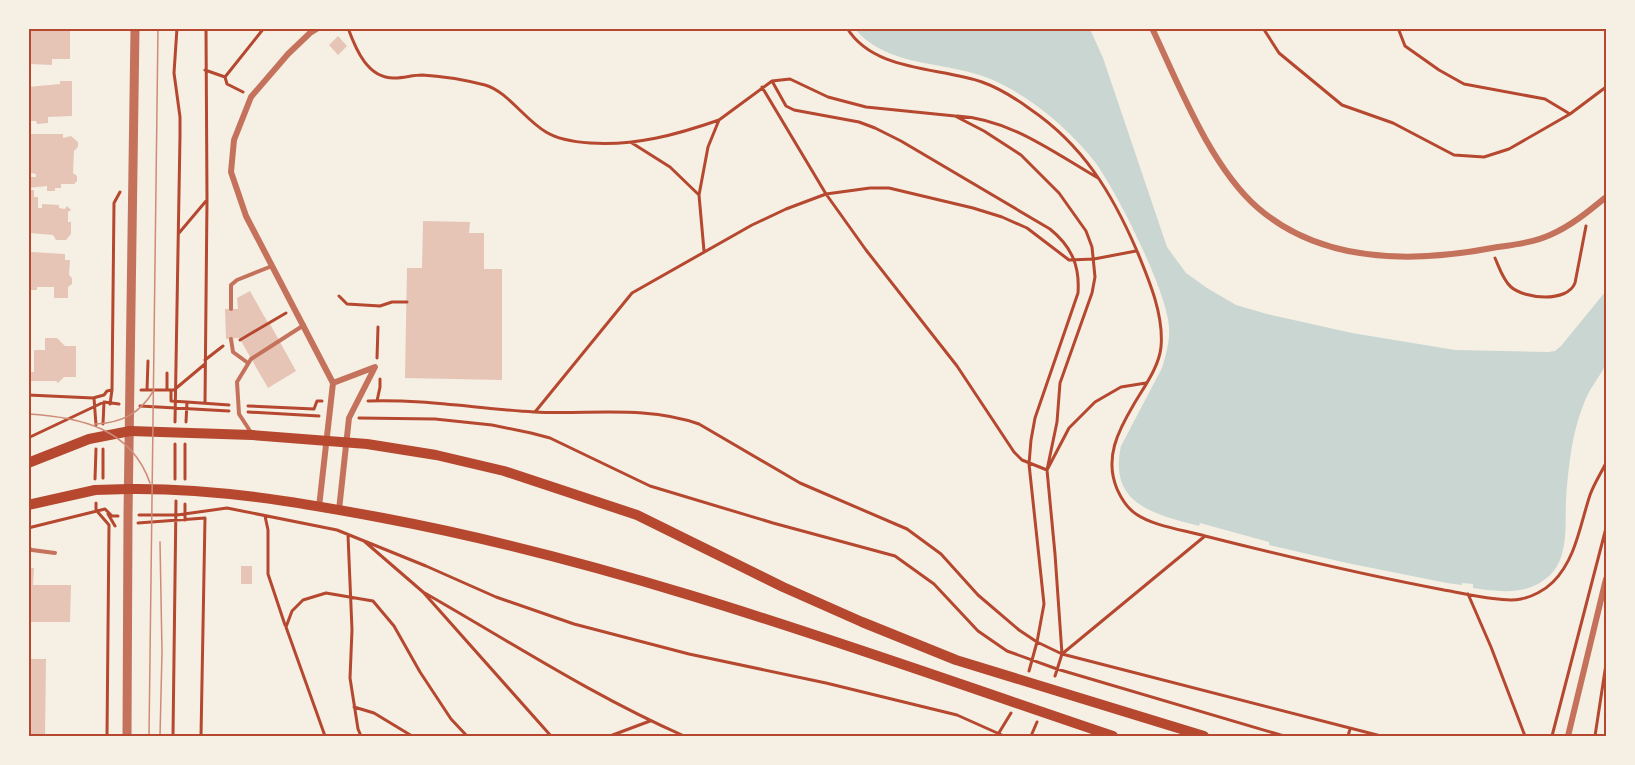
<svg xmlns="http://www.w3.org/2000/svg" width="1635" height="765" viewBox="0 0 1635 765" font-family="'PT Sans',sans-serif">
  <style>
    .water { fill: #c9d6d2 }
    .building { fill: #e6c5b7 }
    .lines { fill: none; stroke-linecap: round; stroke-linejoin: round }
    .path { stroke: #b5482f; stroke-width: 3 }
    .service { stroke: #c5725c; stroke-width: 4 }
    .minor { stroke: #c5725c; stroke-width: 6 }
    .tertiary { stroke: #c5725c; stroke-width: 9 }
    .secondary { stroke: #b5482f; stroke-width: 10 }
    .primary { stroke: #b5482f; stroke-width: 10 }
    .tram { stroke: #cf8b77; stroke-width: 1.5 }
    .neatline { fill: none; stroke: #b5482f; stroke-width: 2 }
  </style>
  <rect width="100%" height="100%" fill="#f6efe4"/>
  <path class="water" d="M855,29H1090L1103,58L1167,247L1186,273L1207,288L1236,305L1267,314L1352,333L1455,350L1548,352L1555,351L1561,346L1606,291C1607,303 1609,357 1606,364C1601,375 1592,385 1587,396C1572,430 1569,462 1566,499C1565,522 1569,556 1551,574C1529,596 1502,592 1473,588V584L1462,583V585L1447,583L1347,563L1269,545V542L1200,523L1199,526C1155,514 1108,505 1121,446L1162,368C1166,355 1170,341 1169,327C1167,291 1117,192 1095,162C1069,129 1031,97 993,80C947,60 889,69 855,29Z"/>
  <path class="building" d="M28,28H70V59H52V65L29,64Z
    M338,36L347,46L338,55L329,45Z
    M60,81H72V116L48,117V123L37,124L36,121H28V87L60,84Z
    M28,134H63V138L71,136L78,142V147L74,151L73,173L77,176V181L74,184H61V188H55V191H47V186L28,188V177H36V174L31,173V162H29Z
    M28,190H34V197H38V208H42V204L59,205V208L65,209L67,206L71,210L68,212V222H71V234L66,240H56L53,235L30,233Z
    M423,221L470,222L469,233H484V269H502V380L405,378L407,268H422Z
    M28,247H31V252L65,254V260H70L69,275L72,278V284L68,287V298H54V287H37V290H28Z
    M250,291L268,323L240,338L226,339L225,309H238L237,298Z
    M270,324L296,371L268,388L241,341Z
    M45,338H57L65,346H76V377H64L58,383L56,381H28V372H34V350H45Z
    M241,566H252V584H241Z
    M28,568H34L33,585H71L70,622H28Z
    M28,659H46L45,736H28Z"/>
  <g class="lines">
    <path class="path" d="M348,28C356,50 368,79 395,78C404,78 413,75 422,75C443,76 465,80 485,85C507,91 525,120 546,132C559,140 575,142 590,143C635,146 676,135 719,120
      M847,28C874,72 939,67 982,82C999,88 1015,98 1030,109C1083,145 1112,193 1137,251C1149,280 1164,315 1161,347C1159,367 1144,387 1134,404C1118,431 1104,458 1117,489C1121,498 1127,508 1136,514C1153,526 1184,530 1205,536L1062,654L1055,676
      M1263,28L1279,53L1342,105L1393,123L1454,155L1484,157L1509,149L1570,114L1606,87
      M1398,28L1405,46L1439,70L1464,84L1545,99L1570,114
      M205,70L225,77L227,84L243,92
      M225,77L264,28
      M772,81L786,106L794,110L859,122L875,128L901,141L1050,229C1071,246 1080,265 1078,293L1035,418L1031,440L1029,464L1044,604L1037,642L1029,671
      M762,87L826,194L866,250L957,366L1014,452L1022,460L1047,470L1069,428L1095,402L1121,387L1146,383
      M957,116C1010,119 1053,152 1098,178
      M632,143L670,167L699,195
      M179,233L206,201
      M704,251L699,195L708,147L719,120L772,81L790,79L828,97L866,107L955,116L984,131L1021,155L1059,193L1086,231L1092,247L1095,277L1092,293L1060,383L1057,422L1047,470L1055,554L1062,654
      M1495,258C1499,267 1503,280 1511,287C1525,299 1567,303 1575,283L1586,226
      M339,296L347,304L380,306L392,302H407
      M240,340L286,313
      M377,358L378,327
      M205,360L223,346
      M141,390H174L205,364
      M147,390L148,361
      M167,390V373
      M171,390V401L187,402
      M28,395L93,398L104,395L107,391L112,390
      M94,398L96,425
      M368,401C424,399 479,409 534,412C589,415 645,405 699,424L800,483L907,529L941,554L978,595L1019,630L1037,642L1062,654L1381,736
      M377,401L380,387V379
      M205,403L207,200L206,28
      M110,404L112,390L114,203L120,192
      M140,406L229,411
      M248,406L314,409L317,401H322
      M248,412L319,416
      M535,412L632,293L752,225L786,209L826,194L870,188H889L973,208L1002,217L1027,228L1069,260L1094,259L1136,251
      M359,418L435,419L492,425L531,433L550,438L650,486L773,523L895,556L934,584L978,631L1007,651L1057,669L1284,736
      M175,422L180,136V117L174,73L177,28
      M186,422L187,402L229,405
      M103,424L104,402
      M28,438L104,402L119,404
      M175,444V479
      M103,449V478
      M95,479L96,449
      M185,479V444
      M96,503V510L109,525L107,736
      M108,514L115,526
      M139,515H177L227,508L337,530L426,566L496,597L574,624L689,654L826,683L957,715L1004,736
      M265,516L268,530V574L285,625
      M185,520V504
      M138,523L205,518L201,736
      M28,528L105,509L112,516H118
      M348,535L352,630L350,678L358,729L361,736
      M1205,536C1284,556 1364,575 1444,590C1463,593 1503,603 1521,599C1532,597 1545,590 1553,582C1576,559 1580,525 1590,495C1594,484 1601,473 1606,463
      M364,541L423,592L551,736
      M423,592C509,641 593,696 684,736
      M1468,594L1491,647L1525,736
      M354,707L374,713L412,736
      M173,736L176,501
      M325,736L286,627L292,611L303,600L326,593L373,601L394,626L420,672L451,719L467,736
      M610,736L650,721
      M997,736L1011,713
      M1031,736L1037,722
      M1348,736L1350,729
      M1552,736L1606,528
      M1595,736L1606,664"/>
    <path class="service" d="M231,309V285L237,280L272,266
      M231,339L233,352L248,363
      M252,434L239,414L237,382L251,359L304,325
      M28,548L32,550L55,553"/>
    <path class="minor" d="M318,28L310,33L288,54L251,97L234,140L231,172L246,216L333,383L319,507
      M1152,28C1179,85 1210,166 1258,208C1323,264 1413,263 1492,248C1511,245 1532,243 1550,235C1571,226 1589,211 1606,197
      M333,383L375,367L349,418L339,510
      M1568,736L1606,579"/>
    <path class="tertiary" d="M127,736L128,516L135,28"/>
    <path class="secondary" d="M28,463L89,439L130,431
      M28,505L95,490L129,489"/>
    <path class="primary" d="M130,431L252,435L367,444L436,455L504,471L637,515L783,587L862,622L956,660L1204,736
      M129,489C215,488 298,502 383,518C633,565 872,655 1113,736"/>
    <path class="tram" d="M28,414C80,417 131,428 150,483
      M95,424C121,423 140,414 154,390
      M160,542L162,652L160,736
      M149,736L158,28"/>
  </g>
  <rect width="1635" height="765" fill="none" stroke="#f6efe4" stroke-width="60"/>
  <rect x="30" y="30" width="1575" height="705" class="neatline"/>
</svg>
